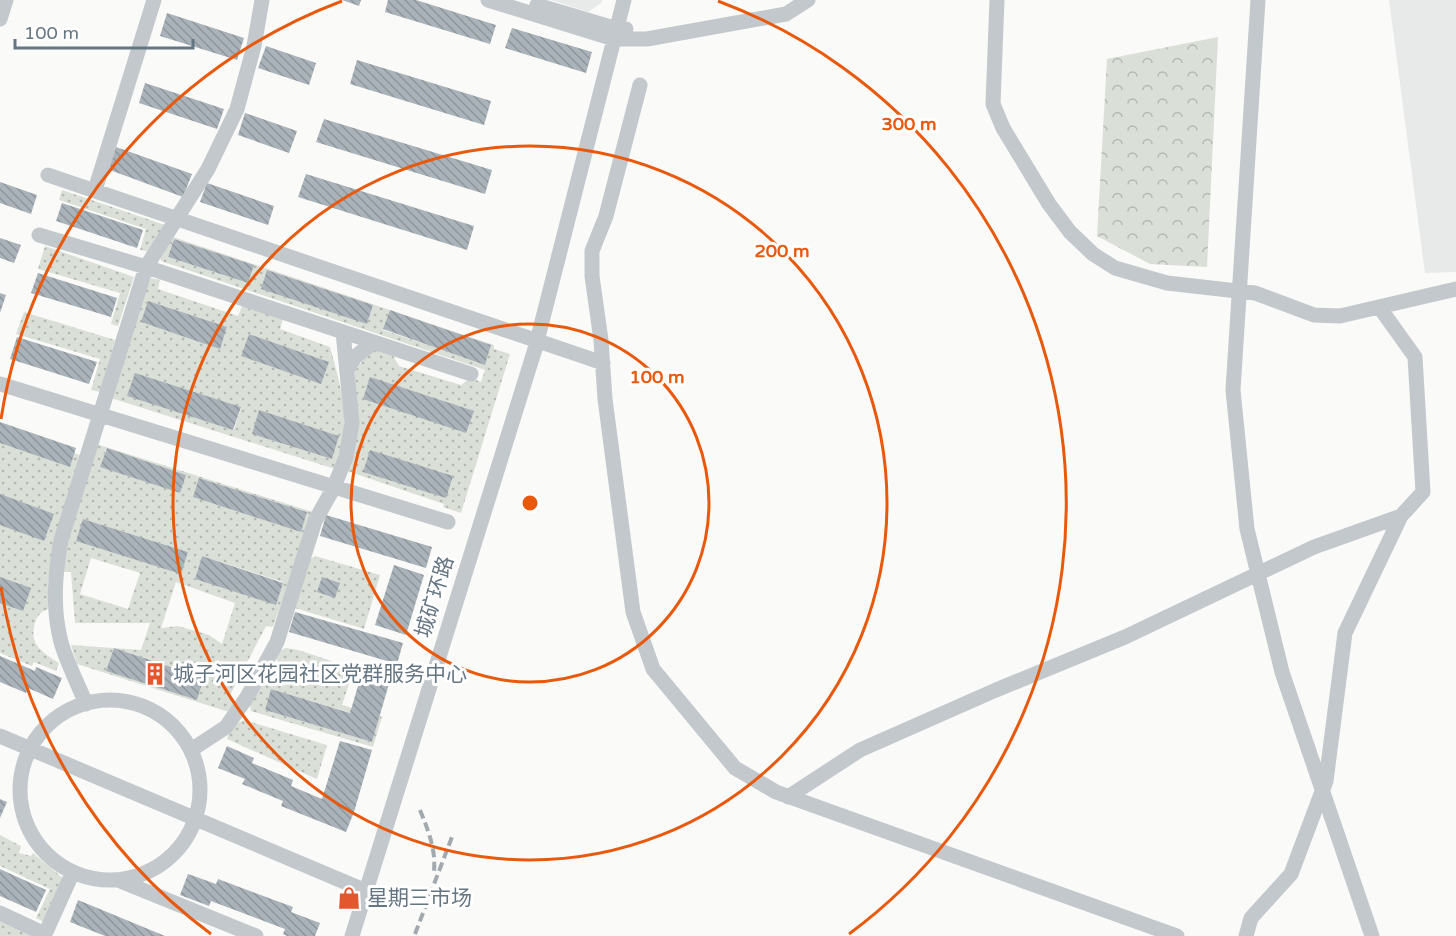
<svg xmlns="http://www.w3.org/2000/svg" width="1456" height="936" viewBox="0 0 1456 936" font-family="'Varela Round','Noto Sans SC',sans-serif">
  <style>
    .built { fill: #e8e9e9 }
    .grass { fill: url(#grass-dots); fill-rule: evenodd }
    .forest { fill: url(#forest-crowns) }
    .building { fill: url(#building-back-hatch) }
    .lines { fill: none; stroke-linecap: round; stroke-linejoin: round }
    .minor { stroke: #c3c8cc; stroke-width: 15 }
    .rail { stroke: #a2aab0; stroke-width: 4; stroke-dasharray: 9 4.5; stroke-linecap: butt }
    .ring { fill: none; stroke: #e8590c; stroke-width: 3 }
    .labels { text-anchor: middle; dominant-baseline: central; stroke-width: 6; stroke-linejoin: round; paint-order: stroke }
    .street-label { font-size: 21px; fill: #657683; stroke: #fff }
    .poi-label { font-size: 21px; fill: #657683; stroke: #fff; text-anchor: start }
    .centre { fill: #e8590c; stroke: #fff; stroke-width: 3 }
    .ring-label { font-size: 18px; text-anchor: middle; font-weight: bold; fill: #e8590c; stroke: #fff; stroke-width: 6; stroke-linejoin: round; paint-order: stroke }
  </style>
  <defs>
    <pattern id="grass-dots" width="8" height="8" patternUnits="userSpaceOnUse" patternTransform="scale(1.5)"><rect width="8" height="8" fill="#dadfd7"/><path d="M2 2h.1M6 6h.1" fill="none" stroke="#b4b9b4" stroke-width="1.8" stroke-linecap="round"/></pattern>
    <pattern id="forest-crowns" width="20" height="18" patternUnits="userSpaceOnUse" patternTransform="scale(1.5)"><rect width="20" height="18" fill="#dadfd7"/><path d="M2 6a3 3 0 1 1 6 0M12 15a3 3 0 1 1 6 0" fill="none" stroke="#b4b9b4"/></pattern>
    <pattern id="building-back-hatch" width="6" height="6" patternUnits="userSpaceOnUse" patternTransform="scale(1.5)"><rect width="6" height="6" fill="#aab3b9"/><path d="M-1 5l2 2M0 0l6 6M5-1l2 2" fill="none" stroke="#8e969c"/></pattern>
  </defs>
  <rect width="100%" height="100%" fill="#fafaf8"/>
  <path class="built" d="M551,0H602L601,3L588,12Z
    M1389,0H1456V272L1425,273Z"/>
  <path class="grass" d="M62,190L165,225L147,251L140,250L146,229L59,200Z
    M170,236L494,345V349L510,354L461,513L443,507L444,504L347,471L355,371L362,361L376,349L392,354L399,366L461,385L471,378L481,382L485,370L161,261L160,257ZM174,239L253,265L248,283L168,257ZM267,270L373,305L367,324ZM390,310L491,345L485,364L383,330Z
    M45,246L134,277L118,326L111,324L120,293L38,269Z
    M151,278L160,280L158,289L238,316L242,306L283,319L280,329L330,347C343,395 352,420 335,469L111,398L147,282ZM141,322L227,327V328L219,348ZM249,334L328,362H329L241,356ZM135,374L241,408L234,430L128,396ZM260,411L339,436L332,459L252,434Z
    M24,312L115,340L100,392L91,390L100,359L16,334Z
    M0,430L80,455L48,580V609C39,612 36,618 34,627C30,646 45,654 59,663L56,671L34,662L32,666L0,653Z
    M96,444L313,512L273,627L266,626L229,697L235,702L229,712L77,664L71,645L141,650L150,623H75L71,572H62L64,555ZM106,449L185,475L180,493L101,467ZM199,478L307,512L301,531ZM83,519L188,552L181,573ZM202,556L283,582V583L195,579ZM91,558L140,573L128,609L80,594ZM176,582L235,603L222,644L209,635L178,626L161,628ZM114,648L204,678L197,700L107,671Z
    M315,556L380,575L364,629L295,608L309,560Z
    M286,648L298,650L350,667L353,672L342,705L382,717L373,747L251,711L250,705L263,681L275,680L282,668L275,657L279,651ZM271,689L378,721L372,742L265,710Z
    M244,720L327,745L317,779L227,739L230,727Z
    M0,835L21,846L19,853L31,856L33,853L64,879L46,923L36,918L50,889L0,866Z
    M0,920L34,936H0Z"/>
  <path class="forest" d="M1218,37L1207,267L1150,264L1097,236L1107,59Z"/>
  <path class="building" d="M342,0H361L359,6Z
    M388,0H416L496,25L490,44L385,12Z
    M167,13L244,38L237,60L160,36Z
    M512,28L592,52L586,73L505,48Z
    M266,46L316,63L309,85L258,68Z
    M357,60L491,101L484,125L350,84Z
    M145,83L224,109L217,129L139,103Z
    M245,113L297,131L289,153L238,135Z
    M324,119L492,170L485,194L316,142Z
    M116,147L192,174L183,197L107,169Z
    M306,174L474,226L467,250L298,197Z
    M0,182L37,195L31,214L0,203Z
    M207,183L274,206L268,225L200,202Z
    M62,203L143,230L137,248L56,221Z
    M0,238L21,245L14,263L0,258Z
    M174,239L254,265L248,283L168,257Z
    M267,270L373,305L367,324L261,289Z
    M38,273L117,298L111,317L31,293Z
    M0,293L6,295L0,313Z
    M148,301L227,327L220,349L141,322Z
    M390,310L491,345L485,365L383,329Z
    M249,334L329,362L321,384L241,356Z
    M17,337L97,362L89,384L10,359Z
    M135,373L241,407L233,430L127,396Z
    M370,377L474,411L466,433L363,399Z
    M259,410L339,436L332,459L252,434Z
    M0,422L76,448L70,467L0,443Z
    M107,448L186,475L180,493L100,467Z
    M370,450L453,476L446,498L363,472Z
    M199,478L307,512L301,532L193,497Z
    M0,494L54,514L44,541L0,525Z
    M326,515L432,547L426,568L320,536Z
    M83,519L188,552L181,574L76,541Z
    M202,556L283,583L276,605L195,579Z
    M394,565L424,575L406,635L375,625Z
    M0,577L31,588L23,611L0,603Z
    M322,577L340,583L335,598L317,592Z
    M295,612L403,643L397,664L289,632Z
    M114,648L204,678L197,700L106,671Z
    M0,656L35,671L36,667L62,678L53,699L28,688L26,693L0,682Z
    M363,669L391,677L372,742L265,710L271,689L350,713Z
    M340,741L372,750L354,812L346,832L281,806L283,801L242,784L245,779L218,768L227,746L254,758L252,763L293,780L291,786L322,799Z
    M0,799L7,802L0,818Z
    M0,869L46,890L36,912L0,896Z
    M188,874L216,884L218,879L293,907L291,912L320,923L315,936H287L283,934L285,929L211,901L209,906L180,895Z
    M78,900L165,936H105L70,922Z"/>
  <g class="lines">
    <path class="minor" d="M488,0L614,39H647L786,14L808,0
      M997,0L993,104L1003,128L1049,204L1070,232L1093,254L1115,268L1167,283L1255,293L1314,315L1340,316L1456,289
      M1258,0L1233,390L1247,529L1282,672L1372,936
      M537,5L617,29H626
      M0,19L6,0
      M640,85L606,216L592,251V276L601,340L605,399L633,612L653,669L735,768L776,792L1177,936
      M48,175L603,363
      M95,190L154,0
      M39,235L146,267L471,374
      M347,370L355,357L374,342
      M0,384L448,522
      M20 790a90 90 0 1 1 180 0a90 90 0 1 1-180 0Z
      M86,704C78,684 67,663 61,642C52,608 55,574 61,540L146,267L208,169L237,109L254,46L262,0
      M0,736L366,891
      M191,750L226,727L247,697L277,642L315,521L334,487L346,457L352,423L343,332
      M788,797L860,750L996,690L1125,637L1314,547L1401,516L1423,492L1415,357L1380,308
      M118,880L256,936
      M0,913L45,934L73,872
      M352,936L535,349L624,0
      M1246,936L1251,918L1291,874L1326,781L1345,633L1401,516"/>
    <path class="rail" d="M420,810C428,830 436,849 434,871
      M415,934L452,837"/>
  </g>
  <g class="ring">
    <circle cx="530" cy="503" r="179"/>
    <circle cx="530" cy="503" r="357"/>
    <path d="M211 934A536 536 0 0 1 1 587M1 419A536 536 0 0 1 342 1M718 1A536 536 0 0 1 849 934"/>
  </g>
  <defs>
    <g id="building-bare" transform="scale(1.8)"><path d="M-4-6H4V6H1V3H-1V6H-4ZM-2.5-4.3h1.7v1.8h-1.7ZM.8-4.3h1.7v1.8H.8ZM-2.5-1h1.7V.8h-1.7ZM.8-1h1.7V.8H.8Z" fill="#e4572e" stroke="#fff" stroke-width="2.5" paint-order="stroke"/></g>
    <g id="shop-bare" transform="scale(1.8)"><path d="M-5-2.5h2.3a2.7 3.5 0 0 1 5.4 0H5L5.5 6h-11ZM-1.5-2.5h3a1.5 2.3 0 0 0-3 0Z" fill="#e4572e" stroke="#fff" stroke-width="2.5" paint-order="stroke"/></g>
  </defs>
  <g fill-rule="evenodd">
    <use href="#building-bare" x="155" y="674"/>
    <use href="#shop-bare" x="349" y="898"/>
  </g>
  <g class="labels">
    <g class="street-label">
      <text transform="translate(435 597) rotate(-73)">城矿环路</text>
    </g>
    <g class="poi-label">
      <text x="173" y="674">城子河区花园社区党群服务中心</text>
      <text x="367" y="898">星期三市场</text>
    </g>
  </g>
  <circle cx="530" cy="503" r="9" class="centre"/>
  <g class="ring-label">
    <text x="909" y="130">300 m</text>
    <text x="782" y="257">200 m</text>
    <text x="657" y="383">100 m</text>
  </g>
  <path d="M15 39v9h178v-9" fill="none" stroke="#657683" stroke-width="3"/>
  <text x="24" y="39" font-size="18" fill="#657683" stroke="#ffffff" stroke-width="4.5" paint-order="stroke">100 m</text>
</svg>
